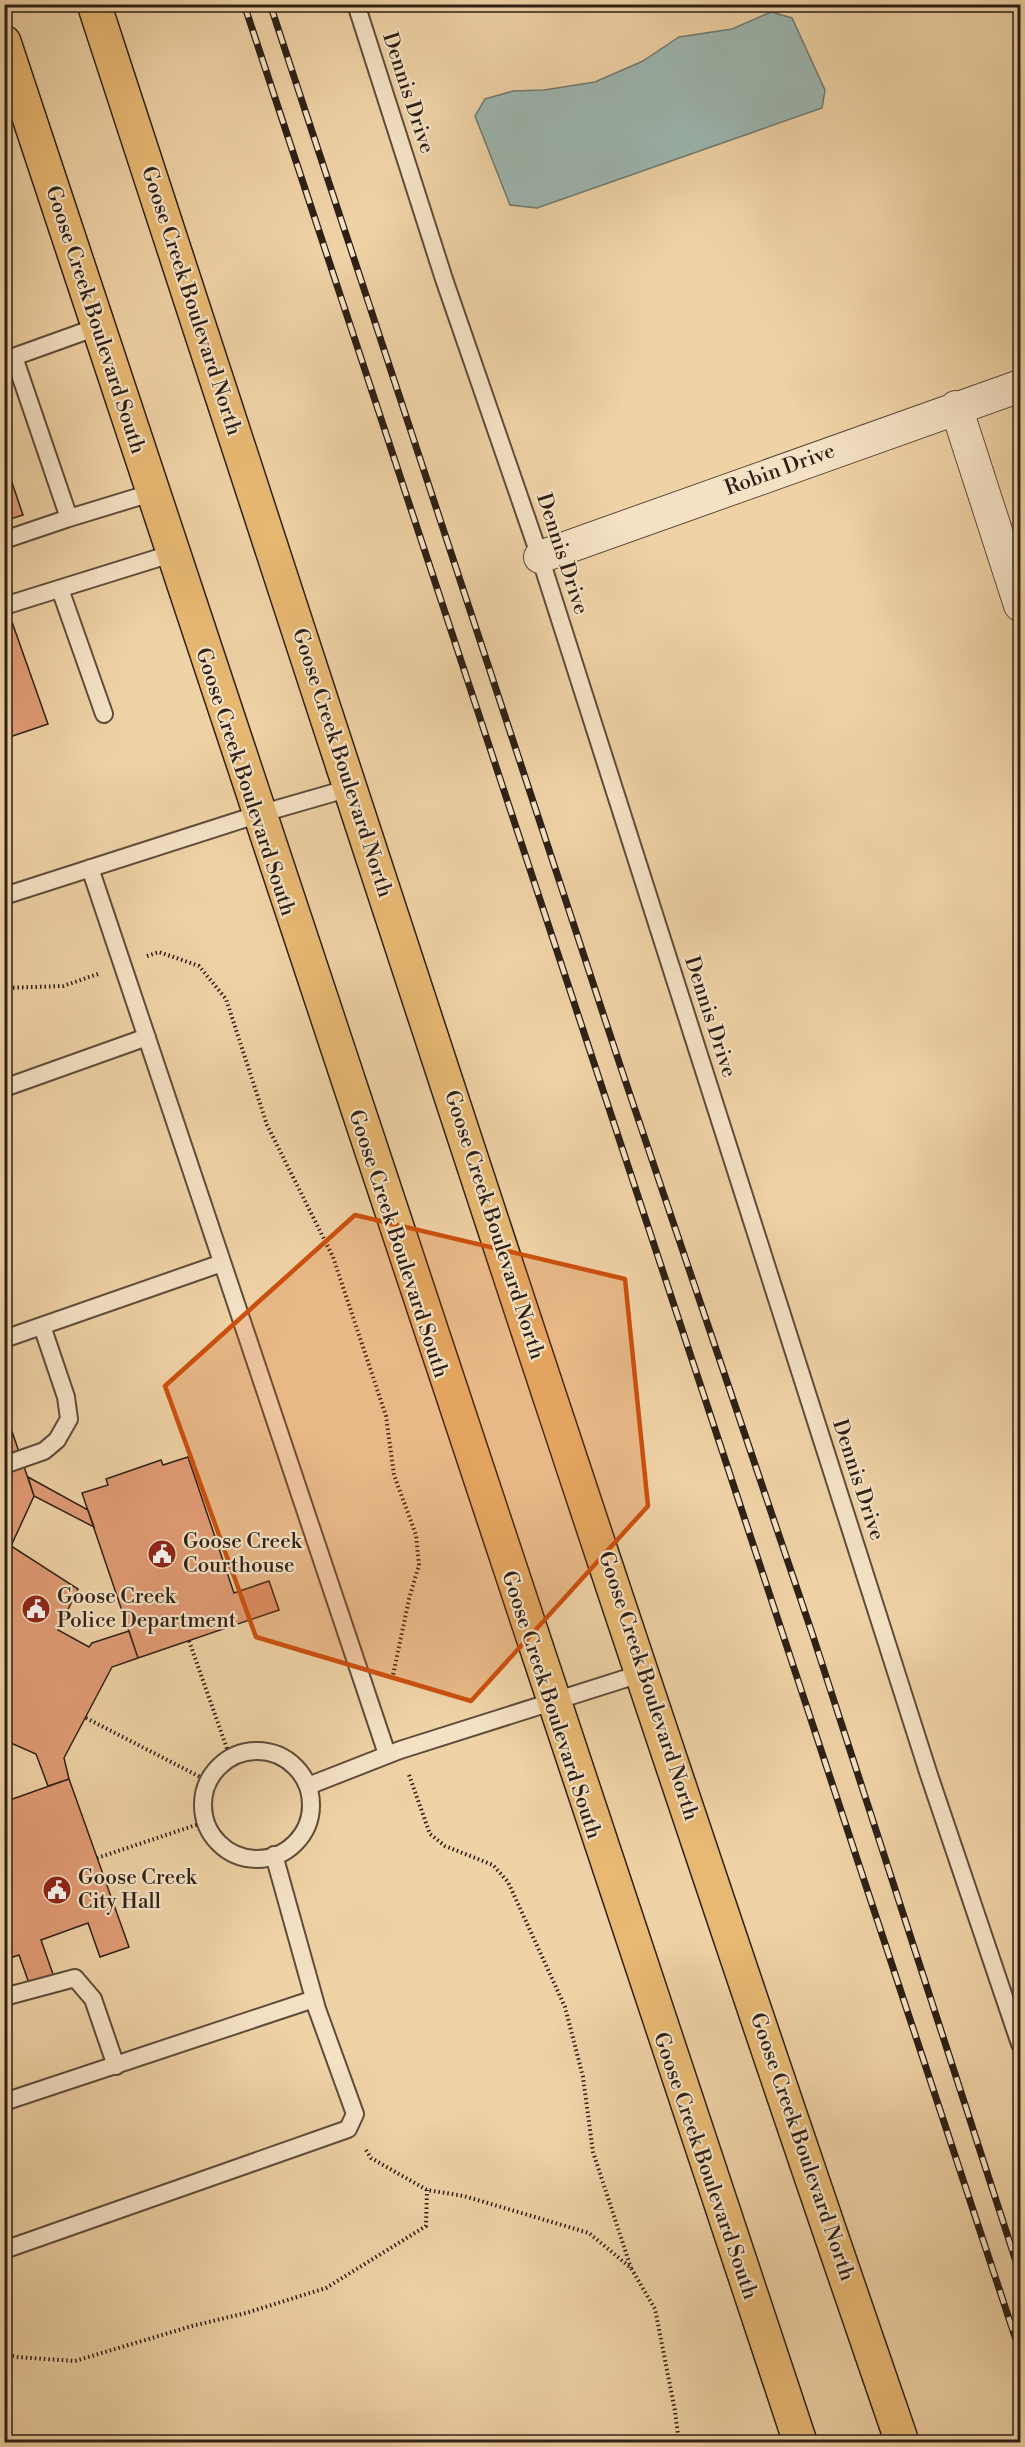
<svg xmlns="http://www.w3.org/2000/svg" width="1025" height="2447" viewBox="0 0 1025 2447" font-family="'Libre Bodoni',serif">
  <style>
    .water { fill: #9cb6b0; stroke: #707a72; stroke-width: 1.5 }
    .building { fill: #e29c75; stroke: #2d2016; stroke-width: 1.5 }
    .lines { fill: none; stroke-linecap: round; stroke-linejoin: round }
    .service-casing { stroke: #5e4c3a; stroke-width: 20 }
    .minor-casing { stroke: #5e4c3a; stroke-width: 34 }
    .trunk-casing { stroke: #2d2016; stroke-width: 36 }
    .path { stroke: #2d2016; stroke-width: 4; stroke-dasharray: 1.5 3; stroke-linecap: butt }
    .service { stroke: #f5e2c5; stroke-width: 16 }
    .minor { stroke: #f5e2c5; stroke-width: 32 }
    .trunk { stroke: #e8b973; stroke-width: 33 }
    .rail-casing { stroke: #2d2016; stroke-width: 7 }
    .rail { stroke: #f5e2c5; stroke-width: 4.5; stroke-dasharray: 14; stroke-linecap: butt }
    .marked { fill: #cc500e; fill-opacity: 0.2; stroke: #cc500e; stroke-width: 4.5; stroke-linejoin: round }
    .labels { text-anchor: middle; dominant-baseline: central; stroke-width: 4.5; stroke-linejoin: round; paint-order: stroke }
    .street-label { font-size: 21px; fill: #2d2016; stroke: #f5e2c5 }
    .poi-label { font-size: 21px; fill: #2d2016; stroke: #f5e2c5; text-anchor: start }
  </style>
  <rect width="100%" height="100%" fill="#efd2a6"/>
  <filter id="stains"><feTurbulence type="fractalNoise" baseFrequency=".00333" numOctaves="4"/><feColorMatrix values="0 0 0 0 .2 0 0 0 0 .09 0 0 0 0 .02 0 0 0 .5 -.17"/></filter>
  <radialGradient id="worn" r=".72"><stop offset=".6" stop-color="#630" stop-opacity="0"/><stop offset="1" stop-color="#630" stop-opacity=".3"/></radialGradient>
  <path class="water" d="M771,12L792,18L825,90L822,108L537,208L510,205L475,116L485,99L513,91L544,90L595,82L643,61L679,37L732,29Z"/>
  <path class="building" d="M4,459L23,515L4,521Z
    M12,622L48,724L4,739V624Z
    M4,1408L34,1496L11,1546L78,1589L58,1630L89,1647L92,1643L129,1631L138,1658L112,1667L64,1758L69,1779L48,1786L36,1754L4,1740Z
    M4,1408L34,1496L11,1546L78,1589L58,1630L89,1647L92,1643L129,1631L138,1658L112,1667L64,1758L69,1779L48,1786L36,1754L4,1740Z
    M188,1457L234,1593L269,1581L279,1610L138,1658L82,1493L108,1485L106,1479L161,1460L163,1465Z
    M28,1477L88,1510L94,1527L34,1496Z
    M69,1779L129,1947L100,1957L88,1923L41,1940L54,1977L30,1986L19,1955L4,1960V1802Z"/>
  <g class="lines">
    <g class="service-casing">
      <path id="service" d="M356,4L444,279L540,557L929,1775L1020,2044
        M5,360L97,327
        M69,518L151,493
        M4,540L69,518L14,357
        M60,589L104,714
        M4,606L171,554
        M90,868L387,1754
        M4,896L256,815L350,788
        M4,1088L147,1037
        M4,1339L222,1263
        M4,1465L44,1451L57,1440L69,1419L66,1397L42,1326
        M203 1805a54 54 0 1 1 108 0a54 54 0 1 1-108 0Z
        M308,1786L400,1750L643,1673
        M4,1997L75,1978L93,1999L116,2066
        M4,2102L314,1999
        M4,2250L348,2129L355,2114L317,2009L274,1855"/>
    </g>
    <g class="minor-casing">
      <path id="minor" d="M956,407L1020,605
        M540,557L1020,386"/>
    </g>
    <g class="trunk-casing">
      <path id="trunk" d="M94,4C360,818 623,1633 902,2442
        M4,42C265,844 528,1645 800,2442"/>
    </g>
    <path class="path" d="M147,956L159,952L199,966L226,999L267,1125L333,1257L386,1416L394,1475L416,1535L419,1565L409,1599L392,1680
      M4,988L63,986L98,974
      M189,1641L230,1757
      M86,1718L208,1781
      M409,1775L430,1834L445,1846L493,1865L508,1882L565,2007L583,2077L593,2152L631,2268
      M97,1858L205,1822
      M366,2150L371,2158L427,2190L464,2196L589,2233L631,2268L655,2309L675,2411L679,2442
      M4,2353L16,2357L75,2361L192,2326L246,2313L326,2288L426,2226L427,2190"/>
    <use href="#service" class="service"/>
    <use href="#minor" class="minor"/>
    <use href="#trunk" class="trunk"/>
    <g class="rail-casing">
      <path id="rail" d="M244,4L1020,2352
        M270,4L622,1071L812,1633L1020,2274"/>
    </g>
    <use href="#rail" class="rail"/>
  </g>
  <path class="marked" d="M355,1215L625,1279L648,1506L471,1701L256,1637L165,1386Z"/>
  <defs>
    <g id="civic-disc" transform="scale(1.5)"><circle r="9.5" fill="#8f2418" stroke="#f5e2c5"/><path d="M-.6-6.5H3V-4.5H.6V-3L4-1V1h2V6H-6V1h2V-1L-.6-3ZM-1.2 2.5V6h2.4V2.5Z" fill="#fff"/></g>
  </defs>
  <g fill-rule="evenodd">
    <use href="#civic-disc" x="162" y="1554"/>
    <use href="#civic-disc" x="36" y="1609"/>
    <use href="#civic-disc" x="57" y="1890"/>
  </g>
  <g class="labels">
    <g class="street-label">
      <text transform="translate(408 93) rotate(72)">Dennis Drive</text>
      <text transform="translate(191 301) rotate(72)">Goose Creek Boulevard North</text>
      <text transform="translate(95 320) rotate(72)">Goose Creek Boulevard South</text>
      <text transform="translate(780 470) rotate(-20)">Robin Drive</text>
      <text transform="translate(562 554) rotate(72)">Dennis Drive</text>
      <text transform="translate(342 763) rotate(72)">Goose Creek Boulevard North</text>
      <text transform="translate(245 782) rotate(72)">Goose Creek Boulevard South</text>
      <text transform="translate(710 1017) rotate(72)">Dennis Drive</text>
      <text transform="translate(494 1225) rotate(72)">Goose Creek Boulevard North</text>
      <text transform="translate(398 1244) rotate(72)">Goose Creek Boulevard South</text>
      <text transform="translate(858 1480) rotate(72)">Dennis Drive</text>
      <text transform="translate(648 1686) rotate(72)">Goose Creek Boulevard North</text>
      <text transform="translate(551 1705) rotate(72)">Goose Creek Boulevard South</text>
      <text transform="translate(802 2147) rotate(71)">Goose Creek Boulevard North</text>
      <text transform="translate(705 2166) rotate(71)">Goose Creek Boulevard South</text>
    </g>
    <g class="poi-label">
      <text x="183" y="1542">Goose Creek<tspan x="183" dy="24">Courthouse</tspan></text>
      <text x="57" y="1597">Goose Creek<tspan x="57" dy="24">Police Department</tspan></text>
      <text x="78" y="1878">Goose Creek<tspan x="78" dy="24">City Hall</tspan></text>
    </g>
  </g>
  <rect width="1025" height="2447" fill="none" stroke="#efd2a6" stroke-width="24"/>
  <rect x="6" y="6" width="1013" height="2435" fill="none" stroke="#2d2016" stroke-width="3"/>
  <rect x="12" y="12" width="1001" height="2423" fill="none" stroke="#2d2016" stroke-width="1.5"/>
  <rect width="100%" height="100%" filter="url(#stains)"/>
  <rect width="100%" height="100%" fill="url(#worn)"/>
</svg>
